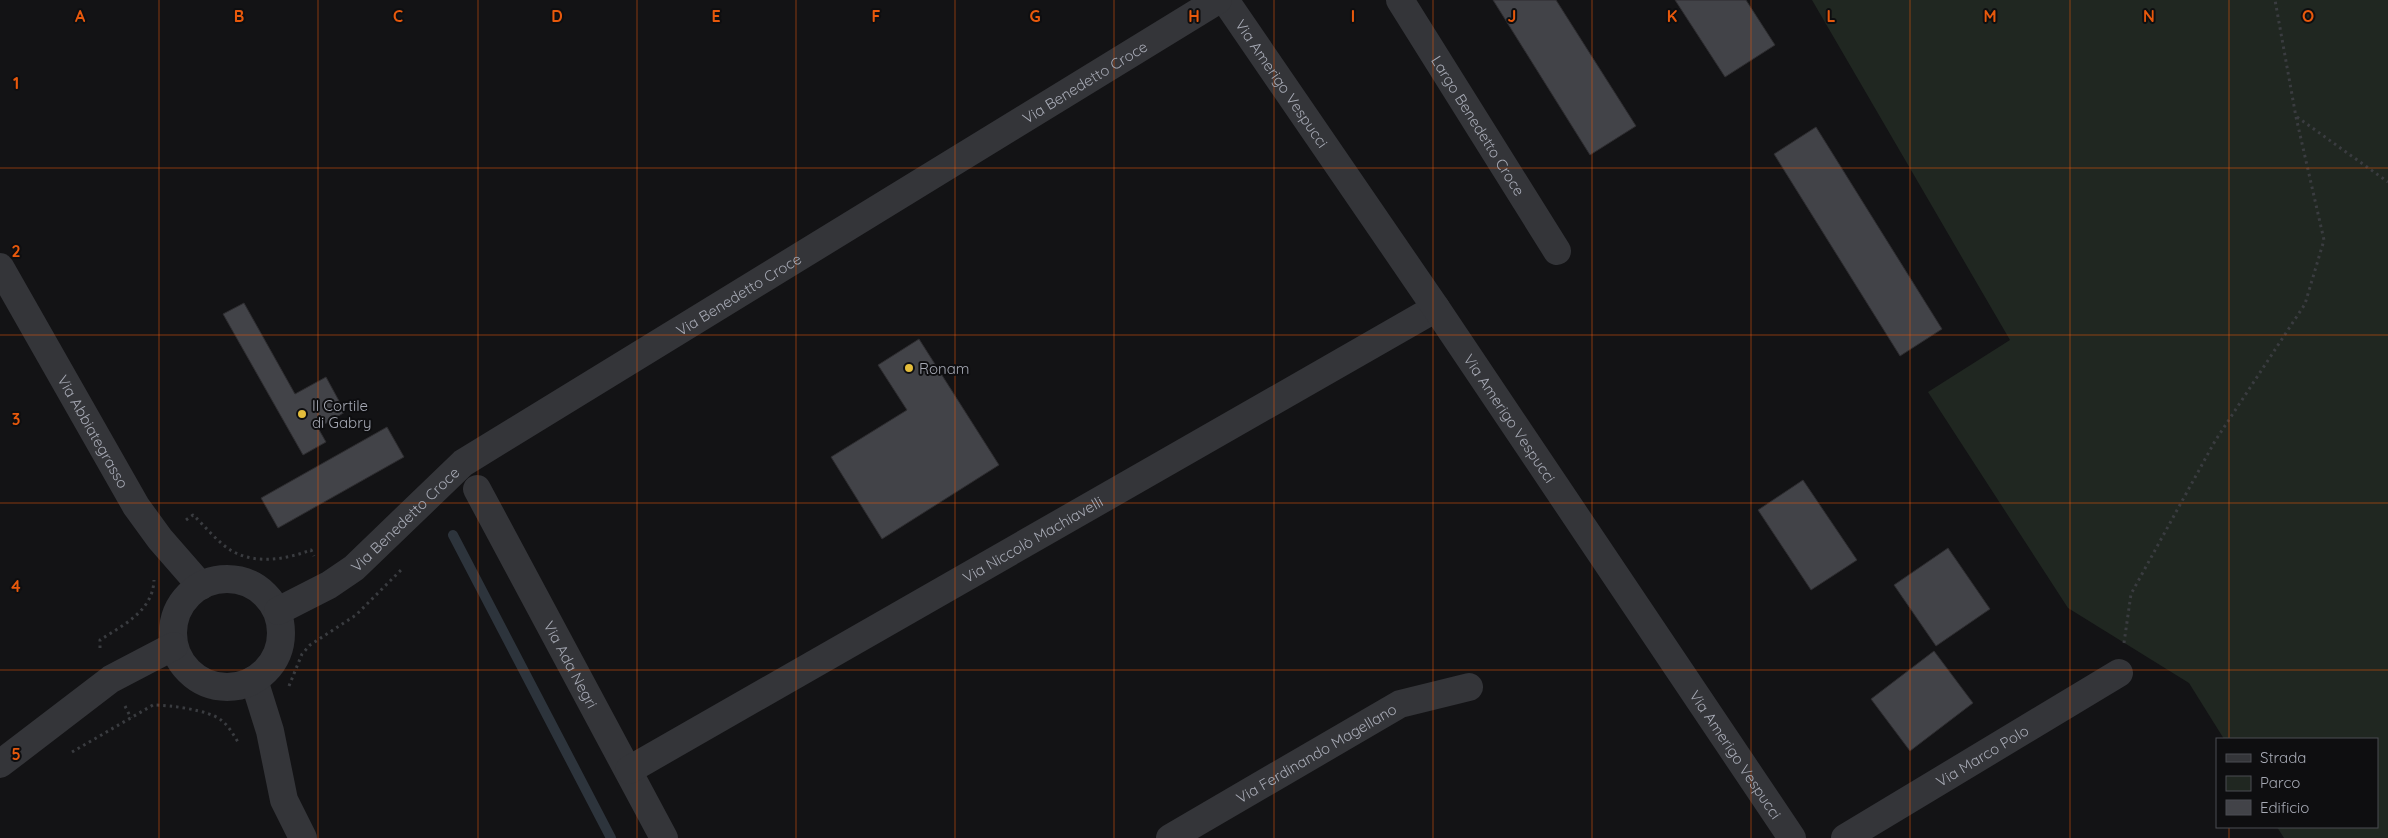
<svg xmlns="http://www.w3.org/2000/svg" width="2388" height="838" viewBox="0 0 2388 838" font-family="Quicksand,sans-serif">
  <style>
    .green { fill: #202721 }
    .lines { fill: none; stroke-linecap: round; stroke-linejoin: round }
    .stream { stroke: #2d343c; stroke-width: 10 }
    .building { fill: #424348; stroke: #2e2d30 }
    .path { stroke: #3a3c40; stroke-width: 3; stroke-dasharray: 2.5 4; stroke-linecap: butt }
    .minor { stroke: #343539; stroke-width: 28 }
    .tertiary { stroke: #343539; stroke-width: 28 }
    .grid { fill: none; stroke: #e8590c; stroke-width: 1; stroke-opacity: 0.55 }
    .poi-dot { fill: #e4bd3b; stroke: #0e0e10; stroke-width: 2 }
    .labels { text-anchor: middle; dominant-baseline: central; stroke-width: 4; stroke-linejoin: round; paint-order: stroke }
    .street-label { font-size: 15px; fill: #a6a9b4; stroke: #0e0e10 }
    .poi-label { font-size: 15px; fill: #a6a9b4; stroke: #0e0e10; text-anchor: start }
    .grid-label { font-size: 16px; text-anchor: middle; font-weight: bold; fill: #e8590c; stroke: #0e0e10; stroke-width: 4; stroke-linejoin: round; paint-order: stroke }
  </style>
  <rect width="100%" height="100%" fill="#131315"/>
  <path class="green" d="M1812,0H2388V838H2284L2277,827H2377V739H2224L2189,683L2068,608L1928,392L2010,340Z"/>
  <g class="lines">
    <path class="stream" d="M453,535L611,838"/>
  </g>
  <path class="building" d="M1493,0H1556L1636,126L1590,155Z
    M1675,0H1746L1775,45L1725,77Z
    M1816,127L1942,329L1900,356L1774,154Z
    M244,303L295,394L326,377L345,412L318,428L326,442L303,455L223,314Z
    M919,339L999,465L882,539L831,457L907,410L878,365Z
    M387,427L404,457L278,528L261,498Z
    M1803,480L1857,560L1811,590L1758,510Z
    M1948,548L1990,609L1936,646L1894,585Z
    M1934,651L1973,703L1910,751L1871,699Z"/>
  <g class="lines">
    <path class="path" d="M2297,117L2388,182
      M186,520L193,515C205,526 218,543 232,551C257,565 287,559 311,550L314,556
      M2124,643L2131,594L2215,441L2305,304L2324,240L2296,117L2275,0
      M100,648V640C123,625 153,611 154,580
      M289,686L302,654L310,645L356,615L402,569
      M125,706L131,718
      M72,752L153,705C169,705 209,710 221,720C228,725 233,734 238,742"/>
    <g class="minor">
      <path id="s1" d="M1400,0L1557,251"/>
      <path id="s2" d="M477,489L664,838"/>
      <path d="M254,680L270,731L284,800L303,838"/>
      <path id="s3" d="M629,770L1436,308"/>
      <path id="s4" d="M1170,838L1400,704L1469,687"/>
      <path id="s5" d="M1845,838L2119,673"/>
    </g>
    <g class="tertiary">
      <path id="s6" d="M1225,0L1436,308L1792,838"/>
      <path id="s7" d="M0,267L136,506L160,539L201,586"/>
      <circle cx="227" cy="633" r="54"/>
      <path id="s8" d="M278,611L329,585L354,568L463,463L1218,0"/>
      <path d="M0,764L111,679L174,646"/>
    </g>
  </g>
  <path class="grid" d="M159,0V838M318,0V838M478,0V838M637,0V838M796,0V838M955,0V838M1114,0V838M1274,0V838M1433,0V838M1592,0V838M1751,0V838M1910,0V838M2070,0V838M2229,0V739M0,168H2388M0,335H2388M0,503H2388M0,670H2388M2229,827V838"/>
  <g class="poi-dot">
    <circle cx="909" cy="368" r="5"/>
    <circle cx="302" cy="414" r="5"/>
  </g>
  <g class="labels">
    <g class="street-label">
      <text stroke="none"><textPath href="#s8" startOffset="968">Via Benedetto Croce</textPath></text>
      <text stroke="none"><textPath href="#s6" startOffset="101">Via Amerigo Vespucci</textPath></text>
      <text stroke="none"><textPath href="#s1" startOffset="148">Largo Benedetto Croce</textPath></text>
      <text stroke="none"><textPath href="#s8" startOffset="562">Via Benedetto Croce</textPath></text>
      <text stroke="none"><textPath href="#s6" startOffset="506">Via Amerigo Vespucci</textPath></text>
      <text stroke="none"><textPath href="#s7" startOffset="189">Via Abbiategrasso</textPath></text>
      <text stroke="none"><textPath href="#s8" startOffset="158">Via Benedetto Croce</textPath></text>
      <text stroke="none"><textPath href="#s3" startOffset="465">Via Niccolò Machiavelli</textPath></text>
      <text stroke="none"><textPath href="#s2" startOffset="199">Via Ada Negri</textPath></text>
      <text stroke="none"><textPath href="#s4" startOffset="169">Via Ferdinando Magellano</textPath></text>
      <text stroke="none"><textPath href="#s6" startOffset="911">Via Amerigo Vespucci</textPath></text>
      <text stroke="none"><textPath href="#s5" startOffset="160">Via Marco Polo</textPath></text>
    </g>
    <g class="poi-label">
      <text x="919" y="368">Ronam</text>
      <text x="312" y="405">Il Cortile<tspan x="312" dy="17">di Gabry</tspan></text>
    </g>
  </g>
  <g class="grid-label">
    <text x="80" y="22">A</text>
    <text x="239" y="22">B</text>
    <text x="398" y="22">C</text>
    <text x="557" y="22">D</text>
    <text x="716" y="22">E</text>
    <text x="876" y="22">F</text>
    <text x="1035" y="22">G</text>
    <text x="1194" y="22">H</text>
    <text x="1353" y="22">I</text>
    <text x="1512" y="22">J</text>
    <text x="1672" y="22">K</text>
    <text x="1831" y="22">L</text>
    <text x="1990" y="22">M</text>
    <text x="2149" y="22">N</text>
    <text x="2308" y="22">O</text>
    <text x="16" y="89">1</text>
    <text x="16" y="257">2</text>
    <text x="16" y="425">3</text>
    <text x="16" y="592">4</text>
    <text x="16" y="760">5</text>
  </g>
  <rect x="2216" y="738" width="162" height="90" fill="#0e0e10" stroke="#4b4c52"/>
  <rect x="2226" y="754" width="25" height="8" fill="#343539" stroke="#4b4c52"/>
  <text x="2260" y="763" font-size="15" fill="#a6a9b4">Strada</text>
  <rect x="2226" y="776" width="25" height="15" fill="#202721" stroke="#4b4c52"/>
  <text x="2260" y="788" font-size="15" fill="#a6a9b4">Parco</text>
  <rect x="2226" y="800" width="25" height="15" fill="#424348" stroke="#4b4c52"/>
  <text x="2260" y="813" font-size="15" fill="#a6a9b4">Edificio</text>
</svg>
